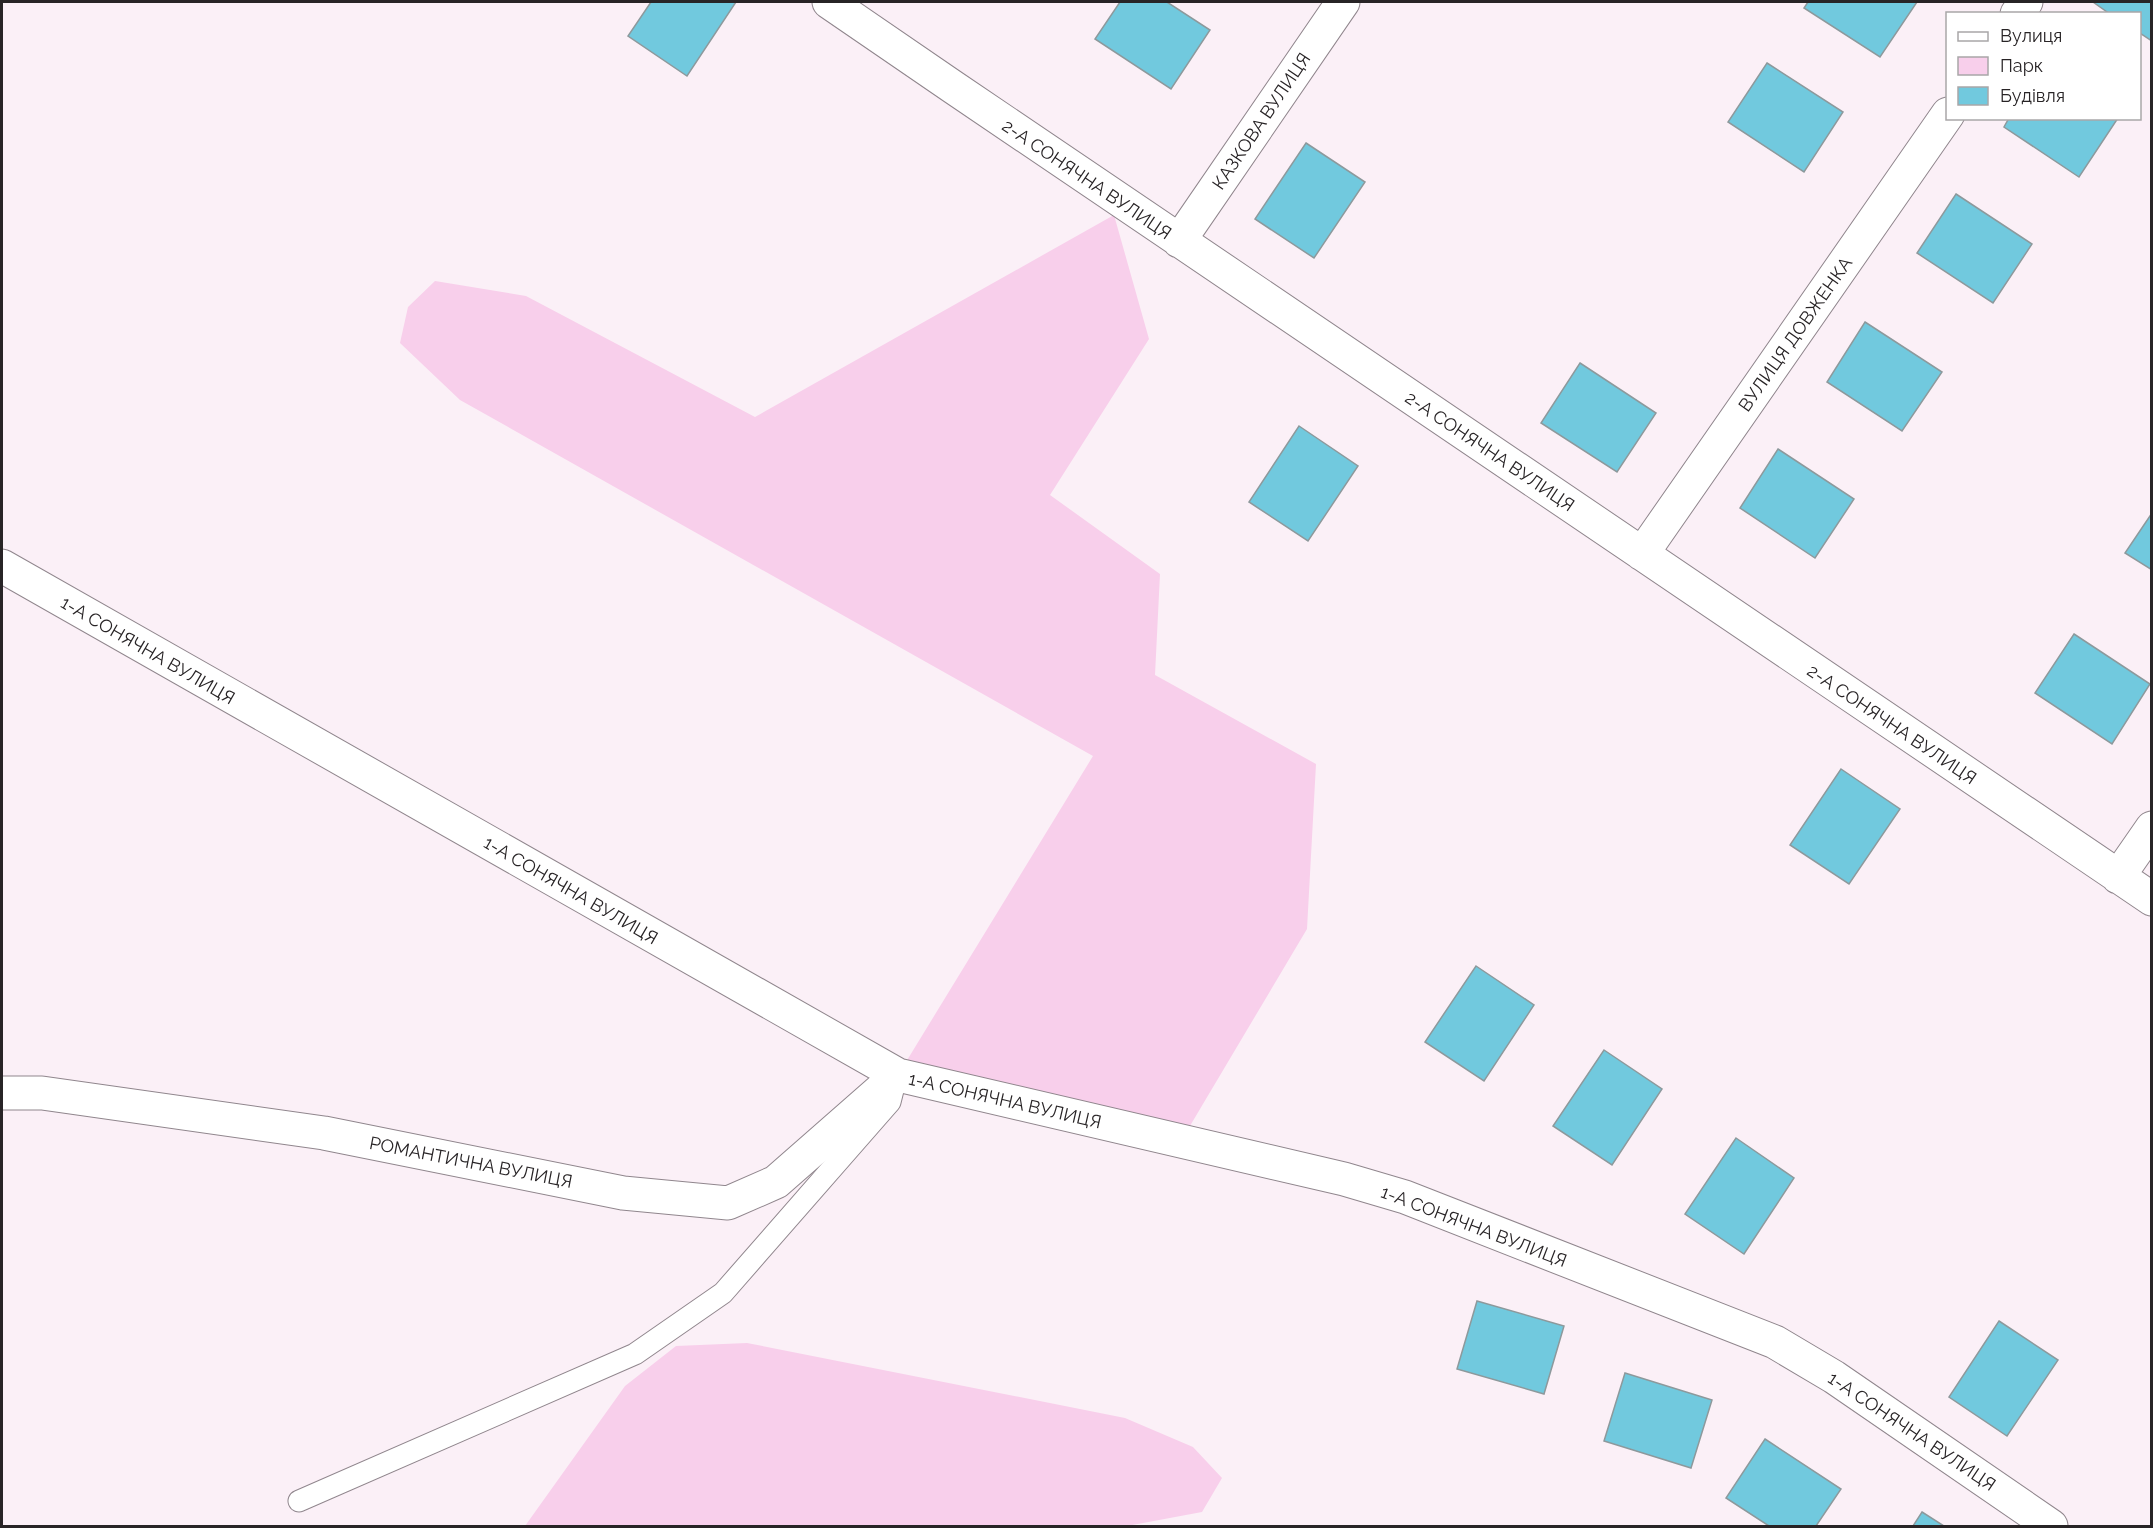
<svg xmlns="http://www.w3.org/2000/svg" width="2153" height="1528" viewBox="0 0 2153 1528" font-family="Raleway,sans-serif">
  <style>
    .green { fill: #f8cfeb }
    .building { fill: #71c9de; stroke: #8d999c; stroke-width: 1.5 }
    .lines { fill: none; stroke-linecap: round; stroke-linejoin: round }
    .service-casing { stroke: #90868d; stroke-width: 23 }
    .minor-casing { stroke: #90868d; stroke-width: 35 }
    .service { stroke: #fff; stroke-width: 21 }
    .minor { stroke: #fff; stroke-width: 33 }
    .labels { text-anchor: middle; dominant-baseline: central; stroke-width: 4.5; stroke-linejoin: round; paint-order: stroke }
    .street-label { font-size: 18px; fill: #282426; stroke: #fff }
  </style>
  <rect width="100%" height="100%" fill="#fbf0f7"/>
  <path class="green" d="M1114,215L1149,339L1050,495L1160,574L1155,675L1316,764L1307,929L1181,1141L898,1075L1093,756L460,400L400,343L408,307L435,281L526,296L755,417Z
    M747,1343L1125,1418L1193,1447L1222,1478L1202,1512L1127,1526H525L625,1386L676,1346Z"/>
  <path class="building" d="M651,2H736L687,76L628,36Z
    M1120,2H1167L1210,30L1171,89L1095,39Z
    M1808,2H1917L1880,57L1804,8Z
    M2093,2H2152V41L2140,33V14H2110Z
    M1767,63L1843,112L1804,172L1728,122Z
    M2009,118H2118L2079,177L2004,127Z
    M1306,143L1365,182L1314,258L1255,219Z
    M1956,194L2032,244L1993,303L1917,253Z
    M1865,322L1942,372L1902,431L1827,382Z
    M1580,363L1656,413L1617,472L1541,423Z
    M1299,426L1358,466L1308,541L1249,502Z
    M1778,449L1854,499L1815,558L1740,508Z
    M2152,513V570L2125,553Z
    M2074,634L2150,684L2112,744L2035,693Z
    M1841,769L1900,809L1849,884L1790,845Z
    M1476,966L1534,1005L1484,1081L1425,1042Z
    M1604,1050L1662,1089L1612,1165L1553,1126Z
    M1736,1138L1794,1178L1744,1254L1685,1214Z
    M1477,1301L1564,1326L1544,1394L1457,1369Z
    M1999,1321L2058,1360L2007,1436L1949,1397Z
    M1625,1373L1712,1400L1691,1468L1604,1441Z
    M1765,1439L1841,1489L1816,1526H1769L1726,1498Z
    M1922,1512L1944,1526H1913Z"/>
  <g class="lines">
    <g class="service-casing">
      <path id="service" d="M299,1501L635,1354L723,1293L890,1102L893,1090"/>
    </g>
    <g class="minor-casing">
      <path id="minor" d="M829,2L953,87L2152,899
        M2017,14L2026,2
        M1179,241L1343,2
        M1642,554L1948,114
        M2,566L898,1075L1344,1179L1405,1197L1775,1342L1834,1377L2051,1526
        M2118,877L2152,828
        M2,1093H42L324,1133L623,1193L728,1203L776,1182L898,1075"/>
    </g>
    <use href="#service" class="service"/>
    <use href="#minor" class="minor"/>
  </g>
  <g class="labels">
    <g class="street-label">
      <text transform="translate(1261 121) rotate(-56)">КАЗКОВА ВУЛИЦЯ</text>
      <text transform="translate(1087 179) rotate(34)">2-А СОНЯЧНА ВУЛИЦЯ</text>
      <text transform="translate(1795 334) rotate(-55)">ВУЛИЦЯ ДОВЖЕНКА</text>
      <text transform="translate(1490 451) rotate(34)">2-А СОНЯЧНА ВУЛИЦЯ</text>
      <text transform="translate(148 650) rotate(30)">1-А СОНЯЧНА ВУЛИЦЯ</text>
      <text transform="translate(1892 724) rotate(34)">2-А СОНЯЧНА ВУЛИЦЯ</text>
      <text transform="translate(571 890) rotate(30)">1-А СОНЯЧНА ВУЛИЦЯ</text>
      <text transform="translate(1005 1100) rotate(13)">1-А СОНЯЧНА ВУЛИЦЯ</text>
      <text transform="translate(471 1162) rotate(11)">РОМАНТИЧНА ВУЛИЦЯ</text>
      <text transform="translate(1474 1226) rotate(21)">1-А СОНЯЧНА ВУЛИЦЯ</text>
      <text transform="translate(1912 1431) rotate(34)">1-А СОНЯЧНА ВУЛИЦЯ</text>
    </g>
  </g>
  <rect width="2153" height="1528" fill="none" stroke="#282426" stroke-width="6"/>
  <rect x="1946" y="12" width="195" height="108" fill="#ffffff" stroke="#a9a7a8" stroke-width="1.5"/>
  <rect x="1958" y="32" width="30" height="9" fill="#ffffff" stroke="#a9a7a8" stroke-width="1.5"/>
  <text x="2000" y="42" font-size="18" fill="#282426">Вулиця</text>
  <rect x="1958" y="57" width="30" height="18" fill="#f8cfeb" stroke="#a9a7a8" stroke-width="1.5"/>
  <text x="2000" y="72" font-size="18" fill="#282426">Парк</text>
  <rect x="1958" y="87" width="30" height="18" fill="#71c9de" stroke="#a9a7a8" stroke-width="1.5"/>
  <text x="2000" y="102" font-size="18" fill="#282426">Будівля</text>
</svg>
